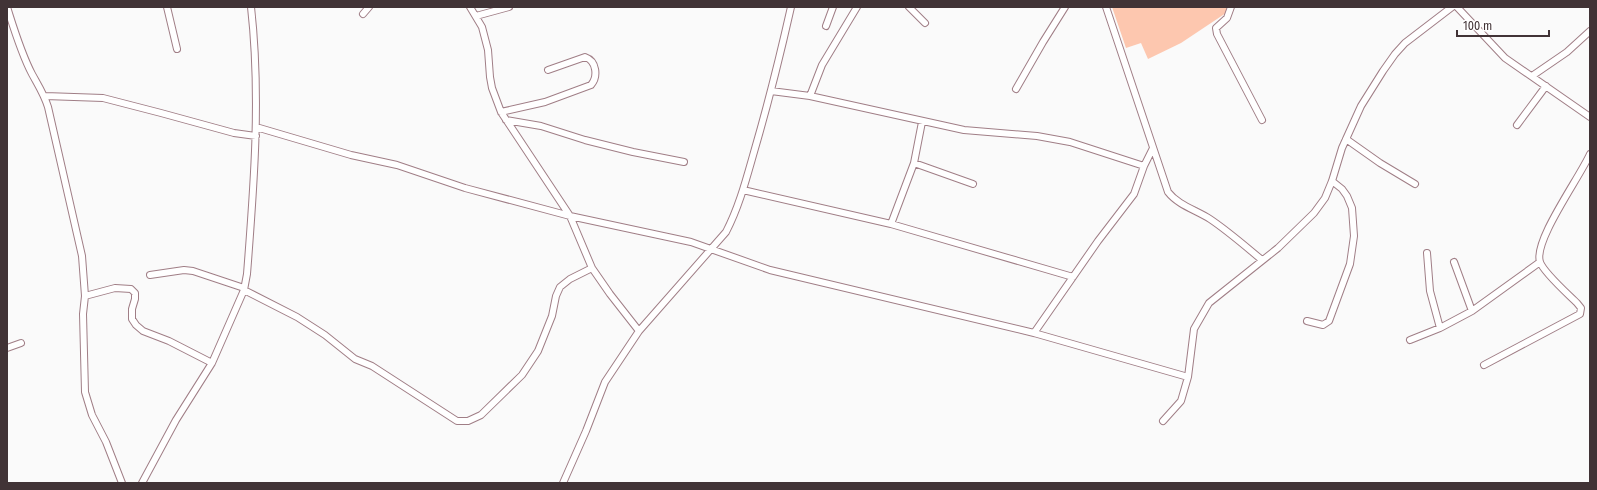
<svg xmlns="http://www.w3.org/2000/svg" width="1597" height="490" viewBox="0 0 1597 490" font-family="'Fira Sans Condensed',sans-serif">
  <style>
    .green { fill: #fdc7af }
    .lines { fill: none; stroke-linecap: round; stroke-linejoin: round }
    .street-casing { stroke: #a07e86; stroke-width: 8 }
    .street { stroke: #fff; stroke-width: 6 }
  </style>
  <rect width="100%" height="100%" fill="#fafafa"/>
  <path class="green" d="M1112,7H1227L1229,11L1181,43L1148,59L1141,43L1126,48Z"/>
  <g class="lines">
    <g class="street-casing">
      <path id="street" d="M7,7C14,29 21,53 32,74C38,85 44,94 48,107L82,256L85,296L83,314L85,392L92,415L106,442L122,483
        M167,7L177,49
        M470,7L482,27L488,50L490,77L492,88L501,112L570,216L592,268L610,294L639,331
        M909,7L925,23
        M1106,7L1168,192C1178,205 1196,210 1210,219C1228,231 1245,246 1262,260
        M1231,7L1227,18L1216,28L1217,34L1262,120
        M1457,7L1505,58L1590,117
        M363,14L369,7
        M476,16L509,7
        M826,26L833,7
        M1532,76L1567,52L1590,31
        M1016,89L1043,42L1065,7
        M771,91L810,96L964,130L1037,136L1070,142L1144,166
        M45,96L103,98L161,113L234,133L256,136
        M810,96L822,65L857,7
        M501,112L545,102L591,85C598,77 597,61 585,57L548,70
        M506,120L541,126L585,140L633,152L684,162
        M1517,125L1546,86
        M256,127L351,155L397,165L465,188L570,216L691,242L770,270L1034,333L1188,377
        M1346,139L1380,163L1415,184
        M914,163L973,184
        M743,190L891,224L1073,277
        M891,224L914,163L922,122
        M1427,253L1430,291L1440,328
        M1454,262L1472,311
        M150,275L184,270L193,271L244,288
        M244,290L297,317L325,335L355,359L372,366L457,421H468L481,415L522,375L538,351L552,316L556,296L560,287L570,279L592,268
        M85,296L115,288L131,289L135,293V299L132,309V319L136,325L143,331L169,341L212,363
        M1307,321L1323,325L1329,321L1350,264L1354,236L1352,208L1347,196L1342,189L1332,181
        M1034,333L1098,241L1134,194L1144,166L1153,148
        M1410,340L1440,328L1472,311L1540,262
        M7,348L21,343
        M1484,365L1580,314L1581,308L1577,303C1568,294 1544,273 1540,262C1533,241 1580,177 1590,154
        M1163,421L1181,401L1188,377L1194,329L1209,303L1278,248L1314,213L1325,198L1332,181L1342,148L1361,106L1383,71L1395,54L1405,43L1452,7
        M142,483L176,420L212,363L244,290L247,274C254,185 261,96 251,7
        M563,483L586,431L605,382L639,331L726,232C739,207 746,180 754,152C768,104 780,56 791,7"/>
    </g>
    <use href="#street" class="street"/>
  </g>
  <rect width="1597" height="490" fill="none" stroke="#413336" stroke-width="16"/>
  <path d="M1457 30v6h92v-6" fill="none" stroke="#413336" stroke-width="2"/>
  <text x="1463" y="30" font-size="12" fill="#413336" stroke="#ffffff" stroke-width="3" paint-order="stroke">100 m</text>
</svg>
